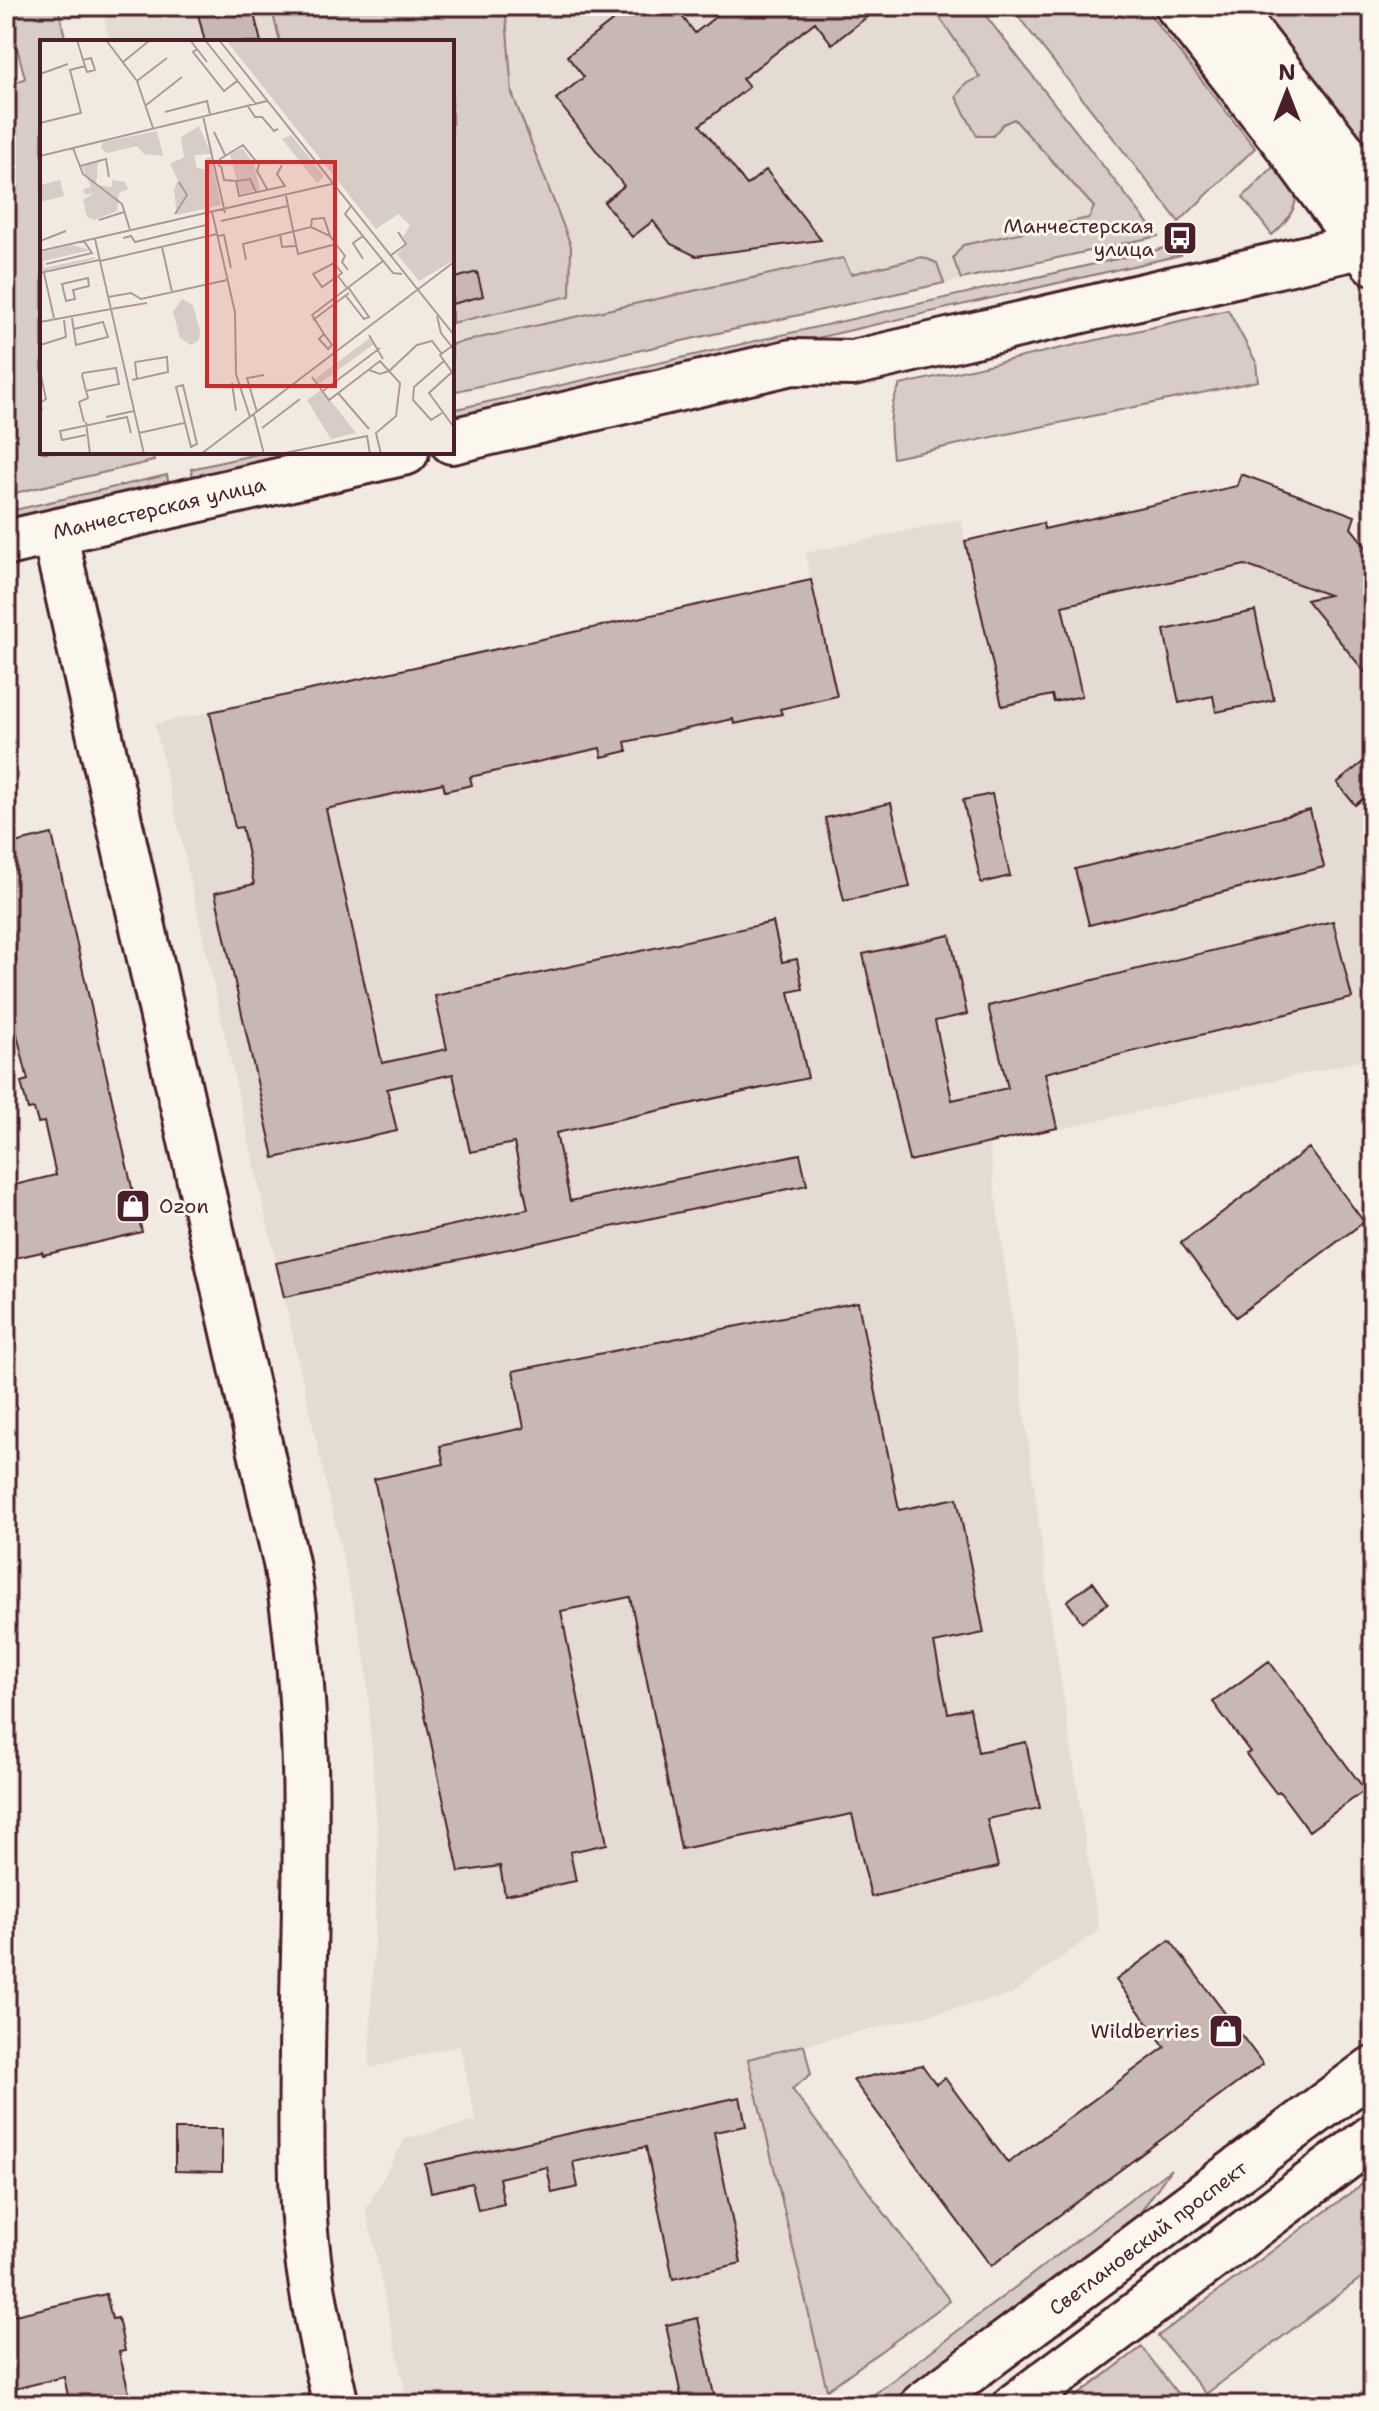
<svg xmlns="http://www.w3.org/2000/svg" width="1379" height="2411" viewBox="0 0 1379 2411" font-family="'Shantell Sans',sans-serif">
  <style>
    .built { fill: #e4dbd2 }
    .green { fill: #d8ccc6; stroke: #917678; stroke-width: 2 }
    .building { fill: #c8b8b3; stroke: #4a1f2b; stroke-width: 2 }
    .lines { fill: none; stroke-linecap: round; stroke-linejoin: round }
    .minor-casing { stroke: #4a1f2b; stroke-width: 50 }
    .major-casing { stroke: #4a1f2b; stroke-width: 50 }
    .minor { stroke: #fbf7ec; stroke-width: 44 }
    .major { stroke: #fbf7ec; stroke-width: 44 }
    .labels { text-anchor: middle; dominant-baseline: central; stroke-width: 6; stroke-linejoin: round; paint-order: stroke }
    .poi-label { font-size: 20px; fill: #4a1f2b; stroke: #fbf7ec; text-anchor: end }
    .street-label { font-size: 20px; fill: #4a1f2b; stroke: #fbf7ec }
    .inset-road { fill: none; stroke: #ae9998; stroke-width: 2 }
    .view { fill: #d62828; fill-opacity: 0.15; stroke: #d62828; stroke-width: 4 }
    .inset-edge { fill: none; stroke: #4a1f2b; stroke-width: 4 }
  </style>
  <rect width="100%" height="100%" fill="#f0eae0"/>
  <filter id="ink" filterUnits="userSpaceOnUse"><feTurbulence type="fractalNoise" baseFrequency=".0125" numOctaves="2"/><feDisplacementMap in="SourceGraphic" scale="16" xChannelSelector="R" yChannelSelector="G"/><feConvolveMatrix kernelMatrix="1 2 1 2 8 2 1 2 1" color-interpolation-filters="sRGB"/></filter>
  <g filter="url(#ink)">
    <path class="built" d="M102,6H886L895,19L912,6H978L1158,236L452,392V42H109Z
      M1241,474L1355,516L1351,528L1373,555V1058L989,1145L1052,1623L1099,1930L1010,1995L748,2059L827,2390L808,2405H408L366,2209L405,2139L476,2121L460,2045L369,2068L378,1845L366,1661L155,724L810,580L806,553L961,519L965,540L1043,523L1045,528L1236,486Z"/>
    <path class="green" d="M6,6H58L66,42H42V452H152L154,461L6,495V88L25,78Z
      M271,6H498L506,16L512,93L571,246L570,296L452,323V42H280Z
      M932,6H978L1158,236L961,279L953,258L963,245L1089,218L1094,207L1014,119L1003,124L993,136H977L956,97L965,84L980,77Z
      M1010,6H1143L1255,148L1179,222Z
      M1253,6H1373V157Z
      M1277,163C1282,170 1293,181 1295,190C1300,207 1284,225 1272,235L1243,197Z
      M1178,245L1181,255L452,421V410Z
      M922,257L937,263L944,283L452,392V344L843,258L851,274Z
      M1228,310L1256,362L1258,381L893,458C890,431 887,410 900,385Z
      M266,452H318L194,480L191,469Z
      M167,475L169,487L6,525V512Z
      M804,2045L811,2074L792,2089L950,2301L827,2390L748,2059Z
      M1171,2169L1135,2220L886,2405H873L868,2399Z
      M1373,2176V2269L1206,2394L1158,2336Z
      M1142,2347L1186,2405H1065Z"/>
    <path class="building" d="M196,6H252L261,42H205Z
      M600,6H674L695,33L729,6H881L832,44L815,22L742,79L749,87L700,125L747,185L766,170L821,240L696,256L671,244L653,221L632,237L604,202L624,186L556,99L584,77L567,56L612,21Z
      M477,272L483,296L452,304V279Z
      M1241,474L1355,516L1351,528L1373,555V682L1306,600L1329,595L1245,565L1062,606L1082,696L1054,702L1052,695L1002,706L965,541L1043,523L1044,529L1237,486Z
      M811,580L837,696L780,709L782,714L734,724L733,719L625,742L627,751L602,757L600,748L470,777L472,785L445,791L443,783L326,809L382,1063L447,1049L435,996L773,922L782,962L797,959L803,989L789,992L808,1078L556,1133L570,1201L800,1154L807,1185L284,1297L276,1263L528,1209L514,1143L470,1152L453,1074L387,1089L397,1131L274,1158L215,893L254,884L242,827L235,828L210,712Z
      M1255,611L1274,700L1216,712L1213,696L1179,703L1164,630Z
      M1373,754V791L1355,805L1337,783Z
      M992,794L1010,876L981,883L963,800Z
      M891,803L910,887L844,901L825,818Z
      M1310,810L1324,867L1089,925L1075,869Z
      M52,834L142,1232L43,1255L42,1252L6,1260V1187L56,1175L44,1122L38,1123L34,1109L28,1110L21,1082L28,1080L14,1022L6,1024V977L11,976L8,963L16,961L6,915V845Z
      M1333,921L1352,998L1045,1073L1057,1128L909,1161L863,954L950,935L967,1014L935,1021L952,1100L1008,1088L988,1006Z
      M1309,1148L1364,1222L1236,1317L1181,1243Z
      M858,1302L899,1510L957,1498L984,1633L934,1643L948,1713L970,1708L978,1752L1026,1742L1040,1808L987,1819L998,1867L871,1897L852,1814L681,1849L630,1597L561,1611L607,1844L570,1852L576,1881L505,1895L500,1866L459,1872L374,1479L444,1464L440,1446L524,1428L513,1371Z
      M1093,1582L1108,1603L1082,1622L1067,1601Z
      M1269,1661L1365,1790L1309,1831L1279,1791L1276,1793L1246,1754L1250,1752L1213,1702Z
      M1170,1940L1263,2064L991,2266L853,2080L922,2065L936,2084L945,2078L1008,2163L1165,2047L1116,1980Z
      M740,2097L746,2126L714,2132L741,2263L673,2279L646,2147L573,2162L578,2187L552,2193L547,2167L499,2178L504,2204L478,2210L472,2183L431,2192L425,2164Z
      M175,2129H222V2172L175,2171Z
      M106,2294L112,2319L118,2318L125,2351L119,2352L132,2405H70L64,2377L6,2391V2317Z
      M698,2318L716,2405H683L666,2325Z"/>
    <g class="lines">
      <g class="minor-casing">
        <path id="minor" d="M452,441L792,362L853,363L1360,246L1373,235
          M54,532L286,1563C322,1766 297,1973 302,2178C303,2255 319,2331 336,2405
          M6,543L406,452"/>
      </g>
      <g class="major-casing">
        <path id="major" d="M1178,6L1285,142L1373,262
          M1228,6L1373,190
          M923,2405L1373,2069
          M1016,2405L1373,2137"/>
      </g>
      <use href="#minor" class="minor"/>
      <use href="#major" class="major"/>
    </g>
  </g>
  <defs>
    <g id="bus-square" transform="scale(1.8)"><rect x="-9" y="-9" width="18" height="18" rx="4" fill="#4a1f2b" stroke="#fbf7ec"/><path d="M-5-6H5V4H4V6H2V4H-2V6H-4V4H-5ZM-3.5-4V0h7V-4ZM-3.5 1.2v1.5H-2V1.2ZM2 1.2v1.5H3.5V1.2Z" fill="#fff"/></g>
    <g id="shop-square" transform="scale(1.8)"><rect x="-9" y="-9" width="18" height="18" rx="4" fill="#4a1f2b" stroke="#fbf7ec"/><path d="M-5-2.5h2.3a2.7 3.5 0 0 1 5.4 0H5L5.5 6h-11ZM-1.5-2.5h3a1.5 2.3 0 0 0-3 0Z" fill="#fff"/></g>
  </defs>
  <g fill-rule="evenodd">
    <use href="#bus-square" x="1180" y="238"/>
    <use href="#shop-square" x="133" y="1206"/>
    <use href="#shop-square" x="1226" y="2031"/>
  </g>
  <g class="labels">
    <g class="poi-label">
      <text x="1154" y="226">Манчестерская<tspan x="1154" dy="23">улица</tspan></text>
      <text x="159" y="1206" text-anchor="start">Ozon</text>
      <text x="1200" y="2031">Wildberries</text>
    </g>
    <g class="street-label">
      <text transform="translate(159 508) rotate(-13)">Манчестерская улица</text>
      <text transform="translate(1148 2238) rotate(-37)">Светлановский проспект</text>
    </g>
  </g>
  <g transform="translate(40 40)">
    <rect width="414" height="414" fill="#f0eae0"/>
    <path d="M186,0H414V220L379,241L357,214L367,204L363,197L370,185L358,174L336,189ZM159,86L171,114L154,115L157,128L169,130L166,118L171,117L181,165L137,175L134,150L138,140L130,124L144,117L141,97ZM117,91L123,116L104,114L97,106L67,113L61,108L63,102ZM251,95L284,136L277,143L242,99ZM202,108L214,124L220,150L200,154L190,114ZM58,122L56,145L72,147V140L85,142L88,149L79,153L77,171L54,180L47,177L43,160L54,153L45,155L43,149L51,147L42,126ZM20,140L24,156L0,162V145ZM32,205L51,210L3,221L4,228L55,217V219L0,232V213ZM142,259L153,265L160,291L159,300L151,305L140,298L133,272ZM330,298L334,304L279,344L275,339ZM281,350L291,361L316,393L291,399L267,360Z" fill="#d8ccc6"/>
    <path class="inset-road" d="M66,0L97,41L113,88M150,0L167,22M165,0L216,64M179,0L414,295M157,9L153,12L184,51L197,41M43,20L51,18L55,30L47,32L45,26M83,22L110,0M0,34L28,24M97,41L127,18M207,65L215,77H222L234,91L238,89M105,66L142,37M125,72L167,61L170,74M163,76L185,173M0,83L41,73L30,30L45,26L37,0M174,92L185,115M33,108L43,134L82,164L90,190M0,116L227,61M40,126L66,119L69,137M181,126L184,140L196,141L199,156L245,146L237,134L242,125M179,127L180,119L203,105L219,125L217,131L227,149M196,141L210,139L216,152M246,156L258,214L296,204M311,166L305,174L353,233L362,234M172,172L195,272L196,334L210,377M135,174L147,155L139,142M59,180L84,172M181,181L248,166M271,187L272,179L284,178L290,196M240,194L242,207L256,206M178,196L184,195L191,228M323,196L313,203L323,219M83,198L91,196L95,202L166,185M55,199L104,414M0,201L26,191M122,207L132,252M0,211L296,143M350,216L366,204L358,192M206,220L203,204L271,187L290,196L305,216L302,222L308,230M60,221L177,194M6,224L52,213L44,201M0,233L59,220M4,233L14,278M298,236L302,233L294,223L273,234L282,247L298,236L307,248M48,238L49,246L33,250L35,259L26,261L22,244ZM306,256L324,279L329,277L308,247M68,257L91,253L101,259L187,240M71,269L107,263M397,276L401,293L413,308M32,278L36,305L68,297L63,282L34,289M273,280L309,253M0,282L71,269M284,294L292,305L288,309L279,299L284,294L272,275L343,221M329,295L343,319M0,305L26,297L24,280M412,306L400,315L412,332L389,353L413,386M329,330L340,334L349,331L360,343L356,376L336,393L341,414M0,331L6,359L0,363L2,370M272,337L289,360L340,321L349,331L377,305L392,301L402,314M92,340L97,339L128,332L127,317L95,322L97,339M192,343L196,371M143,345L157,404L151,407L136,347ZM283,351L340,308M298,353L329,389M217,372L207,338L224,335M402,373L391,380L373,360L374,347L404,321M214,375L224,414M66,377L94,371M44,382L39,362L48,358L46,351L42,335L43,333L76,328L79,344L46,351M46,382L50,414M222,388L260,359M99,393L144,383M46,395L22,400L20,391L87,377L91,393M161,414L414,222M240,414L327,396L330,414"/>
    <path class="view" d="M167,122H295V346H167Z"/>
    <rect width="414" height="414" class="inset-edge"/>
  </g>
  <rect width="1379" height="2411" fill="none" stroke="#fbf7ec" stroke-width="32"/>
  <rect x="16" y="16" width="1347" height="2379" fill="none" stroke="#4a1f2b" stroke-width="3" filter="url(#ink)"/>
  <g transform="translate(1287 92)" stroke="#fbf7ec" stroke-width="6" paint-order="stroke">
  <path d="M0-6L14 30L0 20L-14 30Z" fill="#4a1f2b"/>
  <text y="-12" font-size="22" font-weight="bold" text-anchor="middle" fill="#4a1f2b">N</text>
  </g>
</svg>
